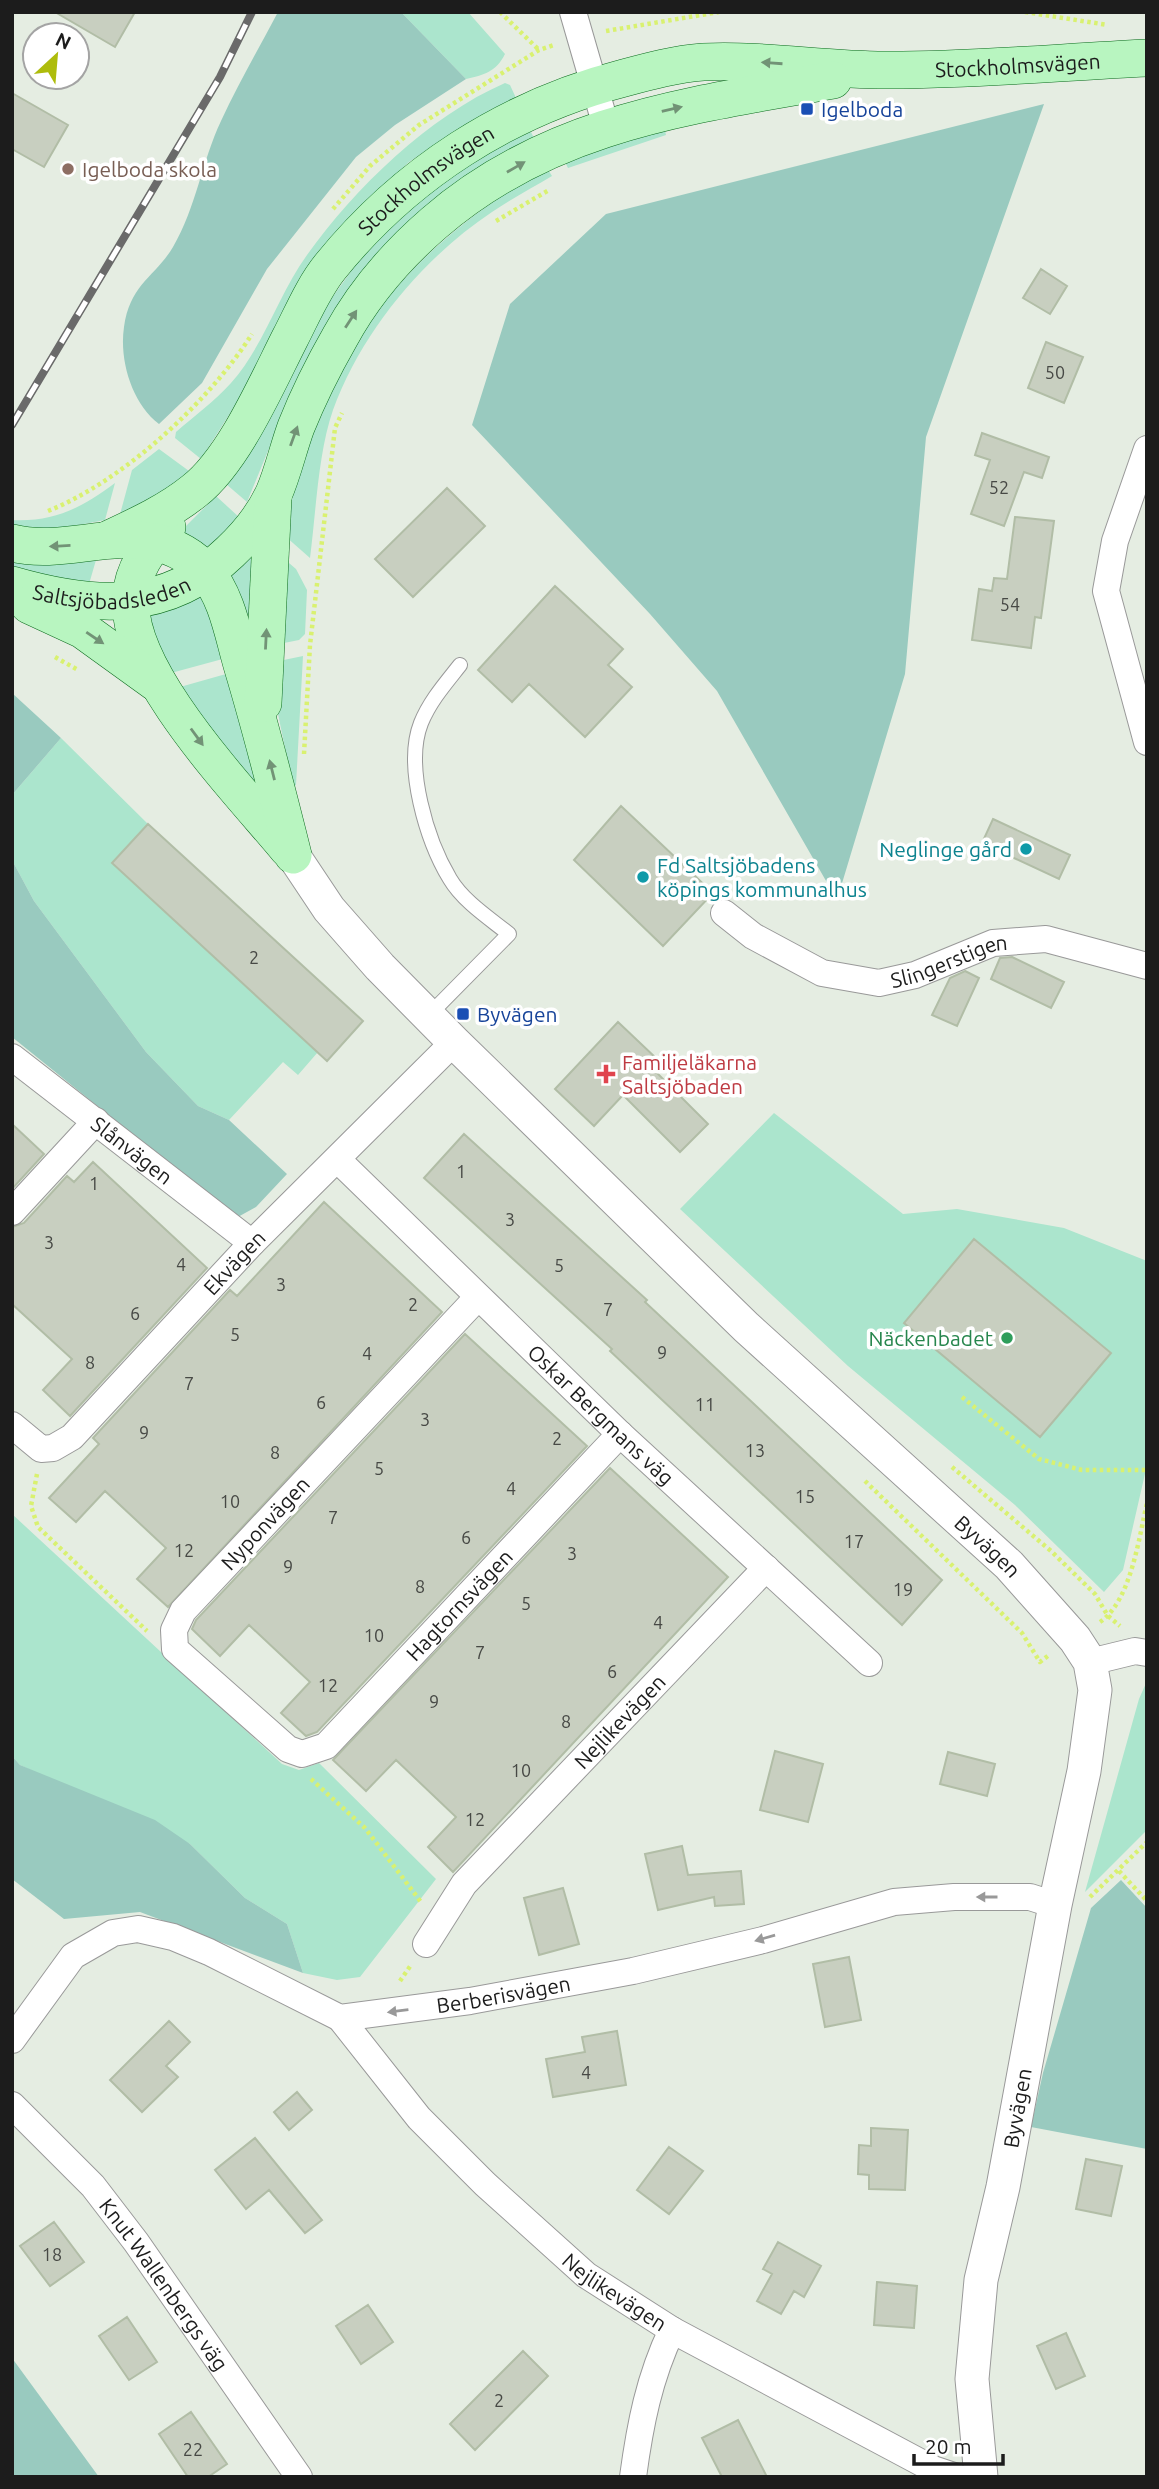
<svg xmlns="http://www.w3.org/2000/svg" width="1159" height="2489" viewBox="0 0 1159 2489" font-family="Ubuntu,sans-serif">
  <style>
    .grass { fill: #abe5cd }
    .forest { fill: #99cabf }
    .building { fill: #c8cfc0; stroke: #b1bda6; stroke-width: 2 }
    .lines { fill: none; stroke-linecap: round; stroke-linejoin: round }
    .service-casing { stroke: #999; stroke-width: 16 }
    .minor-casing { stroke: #999; stroke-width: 28 }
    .tertiary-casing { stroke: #999; stroke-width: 35 }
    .secondary-casing { stroke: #0b6b1d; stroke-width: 38 }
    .path { stroke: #d9f170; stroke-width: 4.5; stroke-dasharray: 3.5 3.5; stroke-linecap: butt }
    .service { stroke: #fff; stroke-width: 14 }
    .minor { stroke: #fff; stroke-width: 26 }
    .tertiary { stroke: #fff; stroke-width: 33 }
    .secondary { stroke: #b8f5c0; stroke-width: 37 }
    .rail-casing { stroke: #6a6a6a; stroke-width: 8 }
    .rail { stroke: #fff; stroke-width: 5; stroke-dasharray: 16; stroke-linecap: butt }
    .oneway { fill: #729376 }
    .oneway2 { fill: #999 }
    .transit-dot { fill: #1a4fb4; stroke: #fff; stroke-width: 2.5 }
    .education-dot { fill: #8d6e63; stroke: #fff; stroke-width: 2.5 }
    .culture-dot { fill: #0f9aa8; stroke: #fff; stroke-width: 2.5 }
    .health-dot { fill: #e0444e; stroke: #fff; stroke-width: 2.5 }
    .leisure-dot { fill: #2e9e5b; stroke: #fff; stroke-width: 2.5 }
    .labels { text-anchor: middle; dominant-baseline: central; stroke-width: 7; stroke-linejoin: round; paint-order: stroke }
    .number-label { font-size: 18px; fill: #474945 }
    .street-label { font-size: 21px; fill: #1c1c1c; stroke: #fff }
    .transit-label { font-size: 21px; fill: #164399; stroke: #fff; text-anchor: start }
    .education-label { font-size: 21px; fill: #785e54; stroke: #fff; text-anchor: start }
    .culture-label { font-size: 21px; fill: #0d838f; stroke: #fff; text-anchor: end }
    .health-label { font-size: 21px; fill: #be3a42; stroke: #fff; text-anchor: start }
    .leisure-label { font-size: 21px; fill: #27864d; stroke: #fff; text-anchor: end }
  </style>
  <rect width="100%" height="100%" fill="#e5ede2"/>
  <path class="grass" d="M401,12H468L505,54C496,72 484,75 466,79Z
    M505,83L510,85L516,98L460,128L409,162L360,209L201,459L175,438L176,432C194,416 215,401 231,383C264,346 278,295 307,255C355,188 429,116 505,83Z
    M664,127L666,135L568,168L564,160Z
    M529,128L534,138L291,395L247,502L226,484L318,317L368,248L445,178Z
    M547,168L552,176C532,188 511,199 492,212C423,258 362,331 333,410C318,453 316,512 310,558L285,536C313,366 399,252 547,168Z
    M159,449L189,471L181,481L119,518L132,470Z
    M115,483L105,520L58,529L12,528V520C55,522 81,508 115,483Z
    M216,496L240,518L212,555L180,532Z
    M252,542L255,650L223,572Z
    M282,557L296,569L307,590L305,634L299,640L274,645Z
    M96,560L87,591L12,572V562Z
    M201,588L230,657L171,673L143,610Z
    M303,656L296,785L293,787L277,709L274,662Z
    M233,672L259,793L180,687Z
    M61,738L148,824L113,863L318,1052L298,1075L283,1062L229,1120L198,1106L146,1052L34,901L12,860V795Z
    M774,1113L903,1214L957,1209L1064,1228L1147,1261V1465L1123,1570L1104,1592L1015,1505L848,1366L680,1209Z
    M12,1514L282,1764L299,1770L319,1763L436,1879L360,1977L337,1980L303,1973L287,1924L245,1898L190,1844L20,1765L12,1756Z
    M1147,1681V1830L1085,1892L1139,1699Z"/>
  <path class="forest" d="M278,12H401L466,79L395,125L356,157L267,269L202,383L159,424C132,404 119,360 124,327C130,284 155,277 173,247C196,208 202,161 221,121C238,84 259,48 278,12Z
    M1044,104L926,437L905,674L837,900L717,691L650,614L472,425L510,304L606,214Z
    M12,693L61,738L12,795Z
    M12,860L34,901L146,1052L198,1106L229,1120L287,1174L256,1207L236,1218L12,1037Z
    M12,1756L20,1765L155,1820L190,1844L245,1898L287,1924L303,1973L140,1912L64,1919L12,1879Z
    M1121,1880L1147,1908V2149L1031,2127L1043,2073L1091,1908Z
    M12,2358L99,2477H12Z"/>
  <path class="building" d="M55,12H135L115,47Z
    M12,93L68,125L44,167L12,149Z
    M1041,269L1067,286L1050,314L1023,298Z
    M1046,342L1083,357L1064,403L1028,388Z
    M982,433L1049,457L1042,478L1024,472L1004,526L971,514L990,460L975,455Z
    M447,488L485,526L413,597L375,559Z
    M1015,517L1054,521L1041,618L1035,617L1031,648L972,640L979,589L992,591L994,578L1007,579Z
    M555,586L623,649L608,665L632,687L585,737L529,684L512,702L478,670Z
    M621,806L713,893L663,946L574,860Z
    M993,819L1070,855L1059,879L982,843Z
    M148,824L363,1021L327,1061L112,863Z
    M1012,957L1064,982L1051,1008L991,979L1000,958Z
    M965,971L979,978L957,1026L932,1015L950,978Z
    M618,1022L657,1059L650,1066L708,1124L680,1152L623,1095L594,1126L555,1089Z
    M12,1124L44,1154L12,1189Z
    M464,1134L647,1300L645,1302L942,1580L902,1625L610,1351L612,1349L424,1178Z
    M93,1162L207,1268L70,1416L43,1390L72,1359L12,1304V1227L24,1223L67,1176L74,1182Z
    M324,1202L442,1312L168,1607L137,1579L166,1548L105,1491L76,1522L49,1498L99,1444L93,1438L230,1290L237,1296Z
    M974,1239L1111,1353L1040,1437L904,1323Z
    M465,1334L587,1446L317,1732L306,1736L281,1713L310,1682L280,1654L249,1625L220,1656L192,1629L196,1620Z
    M610,1468L728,1577L453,1872L428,1847L456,1817L396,1760L366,1791L333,1760Z
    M775,1751L823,1764L808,1822L760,1810Z
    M948,1752L995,1764L987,1796L940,1784Z
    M682,1846L688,1875L741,1871L744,1904L715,1906L714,1897L658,1910L645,1854Z
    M563,1888L579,1944L539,1955L524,1898Z
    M849,1957L861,2020L825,2027L813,1964Z
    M169,2021L190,2042L166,2066L178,2077L142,2112L110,2080Z
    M617,2031L626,2085L553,2097L546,2059L585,2052L582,2037Z
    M297,2092L312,2110L289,2130L274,2112Z
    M871,2128L908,2130L905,2190L869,2189V2175L858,2174L859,2145L871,2146Z
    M255,2138L322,2220L305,2233L269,2190L246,2209L215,2170Z
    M669,2147L703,2171L669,2214L637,2190Z
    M1086,2159L1122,2166L1111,2216L1076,2209Z
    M54,2222L84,2262L50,2286L20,2246Z
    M778,2242L821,2266L804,2297L794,2291L781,2314L757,2301L772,2274L763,2269Z
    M877,2282L917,2286L914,2328L874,2325Z
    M368,2305L393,2342L361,2364L336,2326Z
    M127,2317L157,2362L129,2380L99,2336Z
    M1066,2333L1085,2376L1056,2389L1037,2346Z
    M523,2351L548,2376L475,2450L450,2424Z
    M191,2412L227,2464L208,2477H188L159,2434Z
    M738,2420L767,2477H722L702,2438Z"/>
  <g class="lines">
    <g class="service-casing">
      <path id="service" d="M428,1016L509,934C489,918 463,901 450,879C427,841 404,766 421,723C430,701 445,684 460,665"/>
    </g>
    <g class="minor-casing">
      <g id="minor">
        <path d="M573,12L606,126"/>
        <path d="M1147,449L1115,541L1106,591L1147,742"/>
        <path id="s1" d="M724,913L753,936L822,973L879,983L915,975L993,943L1046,939L1147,966"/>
        <path id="s2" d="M12,1057L252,1243"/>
        <path id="s3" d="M338,1160L620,1434L869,1663"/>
        <path d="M12,1212L96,1121"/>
        <path id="s4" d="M478,1297L183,1611L174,1630L175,1649L288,1749L302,1754L326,1746L620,1434"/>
        <path id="s5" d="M12,1425L41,1449L53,1448L72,1437L252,1243L454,1042"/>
        <path d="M1090,1662L1135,1651L1147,1653"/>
        <path id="s6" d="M426,1944L464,1884L766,1568"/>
        <path id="s7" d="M340,2018L419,2118L485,2184L586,2275L672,2330L933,2469L957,2477"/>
        <path id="s8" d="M12,2040L73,1956L113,1933L138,1929L173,1937L209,1952L340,2018L470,2001L633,1971L763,1940L894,1902L954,1897H1030L1055,1905"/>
        <path id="s9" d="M12,2105L93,2186L136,2242L299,2477"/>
        <path d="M633,2477C640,2425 649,2378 672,2330"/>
      </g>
    </g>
    <g class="tertiary-casing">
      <g id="tertiary">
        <path id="s10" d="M293,855L329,909L380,967L454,1042L746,1327L1009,1565L1075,1639L1090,1662L1095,1690L1084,1771L1055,1905L1003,2187L981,2280L972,2379L981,2477"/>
      </g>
    </g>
    <g class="secondary-casing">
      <g id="secondary">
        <path d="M167,527C149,549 133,568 131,597C124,672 242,793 288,849"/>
        <path id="s11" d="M107,540C137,526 168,512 194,491C234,460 267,383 290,338C302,315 313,288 330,267C405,174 507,108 624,78C650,71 676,64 703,62C766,59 828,71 891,70C976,70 1062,62 1147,58"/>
        <path d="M12,543C60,555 107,532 155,542C175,547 191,555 205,571C227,596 233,634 242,665C261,728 277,791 293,855"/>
        <path id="s12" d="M12,585C92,608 166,614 230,552C247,536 264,515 274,493C283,472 288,449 296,427C308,397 324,365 340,337C364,293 397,255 434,223C550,122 689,106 833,80"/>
        <path d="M29,605L83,630L155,682"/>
        <path d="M263,703L273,498"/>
      </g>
    </g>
    <path class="path" d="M500,12L539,50
      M1025,12L1108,25
      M606,31L719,12
      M850,109L869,106
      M333,209L370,166L419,125L539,50L554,45
      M496,221L549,190
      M48,511C123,481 209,402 252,334
      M55,657L78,670
      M304,754L310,645L335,428L342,413
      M962,1397L1039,1459L1082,1470H1147
      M952,1467L1051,1551L1095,1594L1108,1616L1120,1626
      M37,1474L31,1506L38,1527L147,1631
      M865,1481L1022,1633L1040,1662L1049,1655
      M1100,1622C1131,1601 1139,1537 1147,1503
      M311,1779L365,1828L421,1902
      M1119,1871L1147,1901
      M1090,1897L1147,1842
      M400,1981L411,1965"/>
    <use href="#service" class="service"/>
    <use href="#minor" class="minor"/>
    <use href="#tertiary" class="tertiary"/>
    <use href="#secondary" class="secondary"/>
    <g class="rail-casing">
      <path id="rail" d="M12,425L220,77L252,12"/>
    </g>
    <use href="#rail" class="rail"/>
  </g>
  <defs><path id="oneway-solid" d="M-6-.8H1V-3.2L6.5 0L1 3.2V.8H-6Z" transform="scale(1.75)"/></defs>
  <g class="oneway">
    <use href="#oneway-solid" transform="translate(772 63) rotate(-176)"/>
    <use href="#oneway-solid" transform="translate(672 109) rotate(-13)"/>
    <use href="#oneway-solid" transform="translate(516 167) rotate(-30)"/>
    <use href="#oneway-solid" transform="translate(351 319) rotate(-57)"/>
    <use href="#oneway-solid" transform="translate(294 436) rotate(-70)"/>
    <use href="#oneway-solid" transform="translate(60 546) rotate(177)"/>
    <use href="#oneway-solid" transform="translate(95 638) rotate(34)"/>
    <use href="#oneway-solid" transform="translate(266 639) rotate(-87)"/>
    <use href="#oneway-solid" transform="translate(197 737) rotate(54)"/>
    <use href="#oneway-solid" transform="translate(272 770) rotate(-104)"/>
  </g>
  <g class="oneway2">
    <use href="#oneway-solid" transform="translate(987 1897) rotate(-180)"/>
    <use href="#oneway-solid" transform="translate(765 1938) rotate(164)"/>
    <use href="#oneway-solid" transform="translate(398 2011) rotate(173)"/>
  </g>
  <g class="transit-dot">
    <rect x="800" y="102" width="14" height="14" rx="3.5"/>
    <rect x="456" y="1007" width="14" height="14" rx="3.5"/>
  </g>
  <circle class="education-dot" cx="68" cy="169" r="7"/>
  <g class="culture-dot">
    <circle cx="1026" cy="849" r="7"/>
    <circle cx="643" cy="877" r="7"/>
  </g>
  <path class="health-dot" d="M602.5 1063.5h7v7h7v7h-7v7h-7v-7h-7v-7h7z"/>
  <circle class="leisure-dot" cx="1007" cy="1338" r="7"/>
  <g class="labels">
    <g class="number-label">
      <text x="1055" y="372">50</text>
      <text x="999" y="487">52</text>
      <text x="1010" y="604">54</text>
      <text x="254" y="957">2</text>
      <text x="461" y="1171">1</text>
      <text x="94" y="1183">1</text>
      <text x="510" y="1219">3</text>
      <text x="49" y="1242">3</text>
      <text x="181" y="1264">4</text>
      <text x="559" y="1265">5</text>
      <text x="281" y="1284">3</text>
      <text x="413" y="1304">2</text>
      <text x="608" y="1309">7</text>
      <text x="135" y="1313">6</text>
      <text x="235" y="1334">5</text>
      <text x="662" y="1352">9</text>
      <text x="367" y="1353">4</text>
      <text x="90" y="1362">8</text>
      <text x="189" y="1383">7</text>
      <text x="321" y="1402">6</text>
      <text x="705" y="1404">11</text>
      <text x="425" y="1419">3</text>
      <text x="144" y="1432">9</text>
      <text x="557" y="1438">2</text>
      <text x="755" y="1450">13</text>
      <text x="275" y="1452">8</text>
      <text x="379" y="1468">5</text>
      <text x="511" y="1488">4</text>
      <text x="805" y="1496">15</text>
      <text x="230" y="1501">10</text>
      <text x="333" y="1517">7</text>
      <text x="466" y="1537">6</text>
      <text x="854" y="1541">17</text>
      <text x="184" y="1550">12</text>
      <text x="572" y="1553">3</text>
      <text x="288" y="1566">9</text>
      <text x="420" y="1586">8</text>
      <text x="903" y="1589">19</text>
      <text x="526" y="1603">5</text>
      <text x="658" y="1622">4</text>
      <text x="374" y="1635">10</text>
      <text x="480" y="1652">7</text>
      <text x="612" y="1671">6</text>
      <text x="328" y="1685">12</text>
      <text x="434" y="1701">9</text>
      <text x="566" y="1721">8</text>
      <text x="521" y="1770">10</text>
      <text x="475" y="1819">12</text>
      <text x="586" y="2072">4</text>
      <text x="52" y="2254">18</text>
      <text x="499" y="2400">2</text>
      <text x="193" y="2449">22</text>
    </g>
    <g class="street-label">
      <text stroke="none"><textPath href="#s11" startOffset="1115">Stockholmsvägen</textPath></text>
      <text stroke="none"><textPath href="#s11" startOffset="494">Stockholmsvägen</textPath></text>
      <text stroke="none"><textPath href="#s12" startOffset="102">Saltsjöbadsleden</textPath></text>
      <text stroke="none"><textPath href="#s1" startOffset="247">Slingerstigen</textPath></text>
      <text stroke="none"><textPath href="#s2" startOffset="152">Slånvägen</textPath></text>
      <text stroke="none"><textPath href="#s5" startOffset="310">Ekvägen</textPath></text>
      <text stroke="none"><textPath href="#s3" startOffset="366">Oskar Bergmans väg</textPath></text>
      <text transform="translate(265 1523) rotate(-47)">Nyponvägen</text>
      <text stroke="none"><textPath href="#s10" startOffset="982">Byvägen</textPath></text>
      <text stroke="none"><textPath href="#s4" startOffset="856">Hagtornsvägen</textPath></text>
      <text stroke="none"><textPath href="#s6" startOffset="296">Nejlikevägen</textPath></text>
      <text stroke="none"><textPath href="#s8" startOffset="562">Berberisvägen</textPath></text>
      <text transform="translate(1017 2108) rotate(-80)">Byvägen</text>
      <text stroke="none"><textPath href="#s9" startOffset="236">Knut Wallenbergs väg</textPath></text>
      <text stroke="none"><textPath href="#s7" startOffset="390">Nejlikevägen</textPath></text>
    </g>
    <g class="transit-label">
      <text x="821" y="109">Igelboda</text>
      <text x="477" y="1014">Byvägen</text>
    </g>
    <g class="education-label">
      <text x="82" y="169">Igelboda skola</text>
    </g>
    <g class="culture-label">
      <text x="1012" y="849">Neglinge gård</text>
      <text x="657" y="865" text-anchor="start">Fd Saltsjöbadens<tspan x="657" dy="24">köpings kommunalhus</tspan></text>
    </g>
    <g class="health-label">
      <text x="622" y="1062">Familjeläkarna<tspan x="622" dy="24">Saltsjöbaden</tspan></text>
    </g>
    <g class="leisure-label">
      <text x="993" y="1338">Näckenbadet</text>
    </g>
  </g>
  <rect width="1159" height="2489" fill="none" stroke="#1c1c1c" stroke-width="28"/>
  <g transform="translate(56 56) rotate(26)"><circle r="33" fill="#ffffff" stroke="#a4a4a4" stroke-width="2"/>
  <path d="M0-5L12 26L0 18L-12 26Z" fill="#aebc0c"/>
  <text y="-10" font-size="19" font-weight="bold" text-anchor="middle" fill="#1c1c1c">N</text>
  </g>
  <path d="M914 2454v10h89v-10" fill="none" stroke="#1c1c1c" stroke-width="3.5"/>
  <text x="925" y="2454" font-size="21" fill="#1c1c1c" stroke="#ffffff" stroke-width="5" paint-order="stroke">20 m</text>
</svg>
